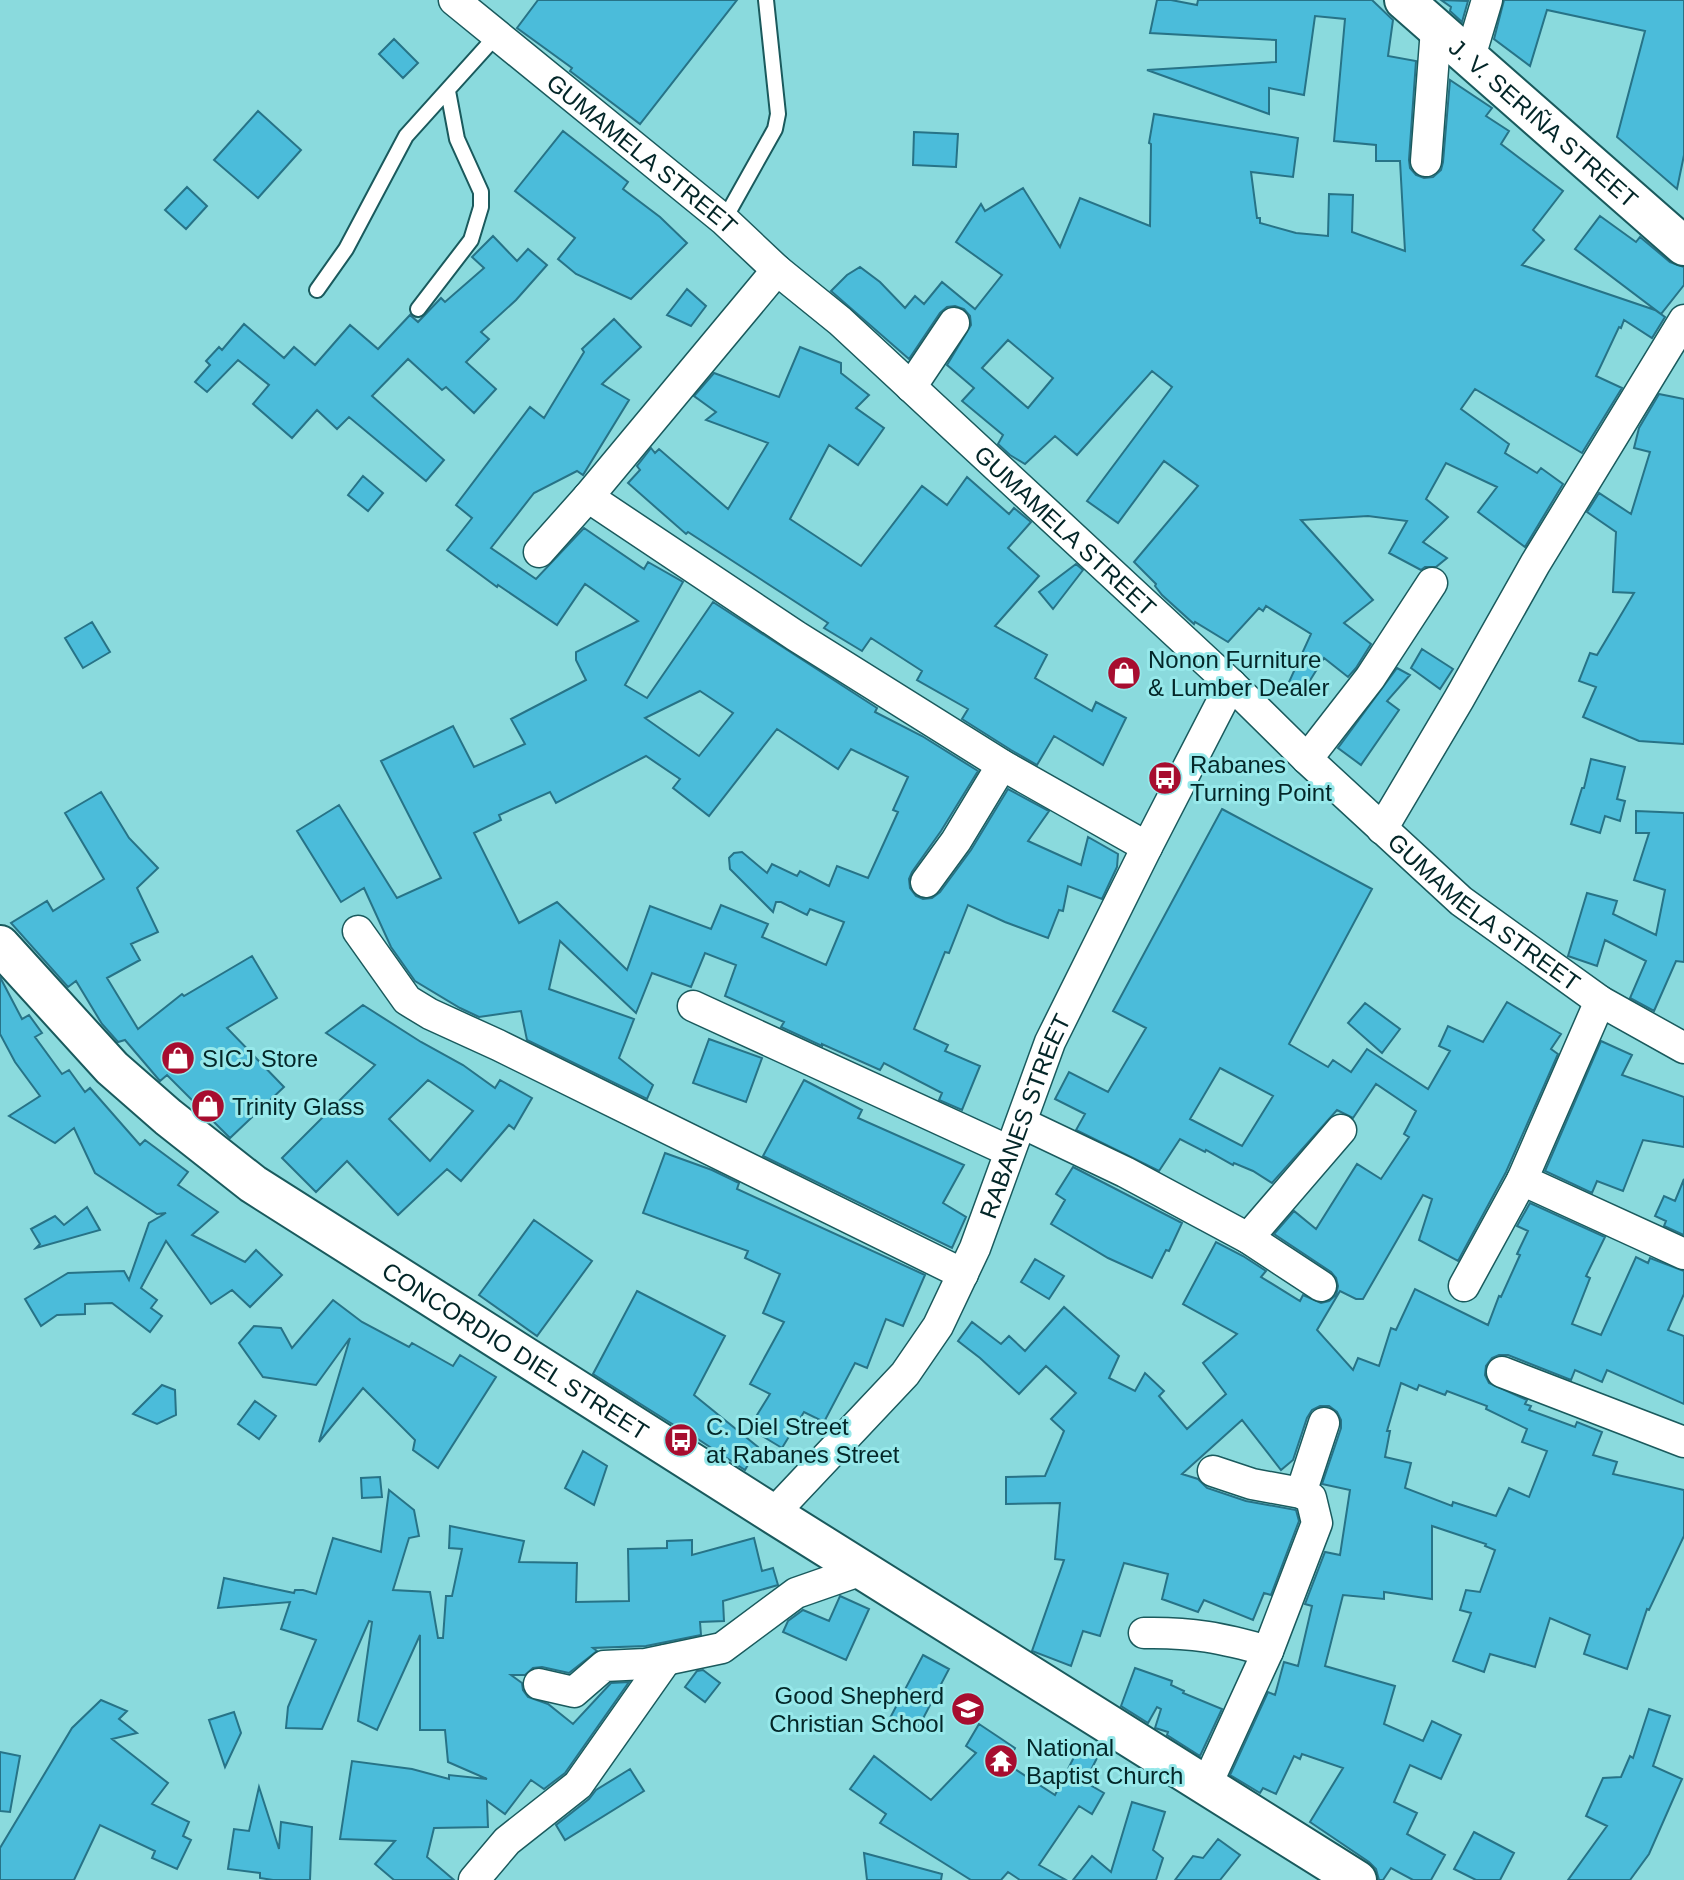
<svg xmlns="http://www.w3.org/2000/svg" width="1684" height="1880" viewBox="0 0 1684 1880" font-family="Arial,sans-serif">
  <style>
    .building { fill: #4bbcda; stroke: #277387; stroke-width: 2; fill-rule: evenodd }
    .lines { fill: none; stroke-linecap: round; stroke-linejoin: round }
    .service-casing { stroke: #1a5a5d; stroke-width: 18 }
    .minor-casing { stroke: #1a5a5d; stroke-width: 33 }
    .secondary-casing { stroke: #1a5a5d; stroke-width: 42 }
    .service { stroke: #fff; stroke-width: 14 }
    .minor { stroke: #fff; stroke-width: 30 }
    .secondary { stroke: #fff; stroke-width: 38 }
    .labels { text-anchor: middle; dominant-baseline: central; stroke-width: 6; stroke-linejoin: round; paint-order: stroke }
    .street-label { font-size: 24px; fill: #032628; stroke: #97e8ea }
    .poi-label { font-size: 24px; fill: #032628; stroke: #97e8ea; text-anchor: start }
  </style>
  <rect width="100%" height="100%" fill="#8adadd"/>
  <path class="building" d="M538,0H737L640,124L570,71L572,68L517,28Z
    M1157,0H1171L1197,5L1198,0H1372L1393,20L1388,56L1416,61L1409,160L1410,168L1416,175L1424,178L1433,177L1441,170L1443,162L1450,80L1492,108L1486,116L1509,131L1501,144L1563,191L1533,230L1544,240L1522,265L1655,310L1665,317L1652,338L1624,320L1621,328L1619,327L1596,376L1622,388L1582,453L1475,389L1461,409L1509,444L1505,453L1537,473L1541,468L1563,484L1525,547L1478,512L1497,487L1446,463L1426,499L1448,517L1423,542L1447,558L1436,567H1425L1421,570L1389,553L1407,521L1368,516L1301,520L1373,600L1344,623L1371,644L1356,668L1348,677L1324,658L1304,690L1289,682L1311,634L1266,606L1263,611L1259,608L1228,642L1195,622L1194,624L1162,595L1155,586L1156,584L1134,562L1198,486L1164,461L1118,523L1087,501L1172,387L1152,371L1077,455L1055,436L1025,464L1010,455L998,444L1003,435L962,401L974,388L947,365L971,325L970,316L964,309L955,306L947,307L940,313L909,359L831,291L847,275L860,267L880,282L905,308L915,296L924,304L942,282L975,309L1002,275L956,242L981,204L985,211L1023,188L1060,247L1080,198L1150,226L1151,144L1149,143L1154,114L1298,138L1293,177L1251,172L1257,218H1260V223L1296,233L1328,236L1329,194L1353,195L1352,232L1405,251L1400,161H1376V145L1334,141L1345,19L1315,16L1304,95L1269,88V114L1147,70L1276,62V40L1150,33ZM1008,340L1053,378L1028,408L982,368Z
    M1441,0L1468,1L1462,22L1450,11L1451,7Z
    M1504,0H1684V155L1677,189L1617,137L1645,31L1547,10L1530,66L1494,39Z
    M394,39L418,63L403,78L379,54Z
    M258,111L301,150L258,198L214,160Z
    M563,131L628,182L623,189L660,217L687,243L631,299L576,274L558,259L575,238L515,191Z
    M914,132L958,134L956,167L913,165Z
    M187,187L207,206L186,229L165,210Z
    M1600,216L1636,242L1640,237L1670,262L1684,267V285L1661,314L1575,249Z
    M493,236L517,261L528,249L547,265L516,300L481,332L489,339L466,362L496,389L474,413L446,387L442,390L408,359L372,396L444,460L426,481L349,417L337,429L317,410L292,438L253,404L269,385L238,360L207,392L195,382L210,365L206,361L219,347L222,350L244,324L284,358L294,347L315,365L350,325L378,349L410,315L418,322L441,298L445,302L484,268L472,257Z
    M687,289L706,306L691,326L667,315Z
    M614,319L641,347L602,384L629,400L583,475L577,471L534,493L491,548L536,579L584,528L644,569L648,562L683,582L625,685L647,698L713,602L877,708L875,712L922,736L978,771L941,831L912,872L909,879L910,888L916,896L923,899L932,898L940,892L971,850L1008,789L1049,811L1028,841L1081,865L1088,837L1118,854L1117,867L1102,899L1068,886L1063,911L1059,910L1048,938L1005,922L968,905L949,953L945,952L914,1029L948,1045L945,1051L980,1066L962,1110L939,1100L942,1093L884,1063L880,1070L822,1044V1046L781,1027L784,1022L725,996L736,965L705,953L691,987L652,973L636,1013L560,941L549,989L634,1019L619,1058L653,1085L647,1099L527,1040L521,1011L479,1017L460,1008L415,981L391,947L364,888L341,902L297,831L339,805L397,898L441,878L381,761L453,726L474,767L525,744L511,719L586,680L576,660V652L638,621L585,584L557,625L498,585L497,587L447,550L472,518L456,505L530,407L544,418L584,352L582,349ZM700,691L733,713L699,756L645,718ZM777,729L838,769L851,749L908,777L893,810L898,812L868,878L837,866L829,886L800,871L797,876L772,864L767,873L742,852L734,853L729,858L730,869L773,912L776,902H781L807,915L810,909L844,922L826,965L762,937L768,924L721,905L711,929L650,906L627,970L557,902L519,923L474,833L501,820L499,815L550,792L556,803L646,756L680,779L673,788L709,816Z
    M800,347L841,363V373L869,395L856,408L884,428L858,465L829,445L790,519L861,566L922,486L947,505L967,477L1009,514L1014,508L1031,522L1008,548L1039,576L995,626L1047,655L1035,678L1092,711L1096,702L1126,718L1103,765L1054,736L1037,765L1011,750L962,719L968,709L917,680L922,671L871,638L862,651L824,628L828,623L688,532L686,534L628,483L640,470L637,466L651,448L655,453L659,449L728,509L768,443L706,420L716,412L694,396L714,373L779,397Z
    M1659,394L1684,399V744L1639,741L1583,717L1596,687L1579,681L1590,653L1597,655L1634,593L1613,592L1616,532L1587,512L1599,493L1631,514L1650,452L1634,448L1639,428Z
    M363,476L383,493L368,511L348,495Z
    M1076,564L1083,570L1053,609L1039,592Z
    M92,622L110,652L83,668L65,638Z
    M1422,649L1453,669L1440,689L1411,668Z
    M1397,668L1410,675L1387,701L1399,710L1361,765L1338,748Z
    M1591,759L1625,767L1617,799L1625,801L1620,821L1605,816L1600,833L1571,824L1582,788H1584Z
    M101,792L129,838L158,868L137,888L158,932L131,944L140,960L107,978L138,1029L182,994L184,996L252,956L277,998L227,1028L284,1087L230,1138L167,1075L160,1081L125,1040L118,1042L102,1024L76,981L68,987L11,923L47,901L53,911L104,879L65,813Z
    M1222,809L1372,889L1289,1044L1328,1067L1333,1060L1351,1072L1367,1049L1428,1089L1450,1051L1439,1046L1448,1026L1483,1042L1507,1002L1561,1034L1551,1049L1558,1054L1506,1172L1458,1261L1419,1240L1432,1199L1423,1195L1363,1299H1356L1340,1291L1317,1330L1353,1370L1358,1358L1379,1366L1391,1328L1396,1330L1415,1289L1488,1325L1499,1296L1501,1297L1520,1255L1517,1254L1528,1231L1517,1226L1530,1203L1605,1237L1586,1276L1590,1278L1572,1324L1601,1335L1636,1257L1648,1263L1650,1258L1684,1271V1294L1668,1330L1684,1336V1404L1607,1370L1602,1382L1575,1370L1571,1380L1508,1355H1499L1492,1358L1486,1366L1485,1375L1489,1383L1527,1400L1525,1404L1531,1406L1529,1410L1575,1427L1577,1422L1602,1432L1593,1455L1617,1462L1613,1474L1684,1490V1536L1649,1610L1647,1609L1627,1669L1584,1654L1590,1635L1550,1618L1535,1667L1490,1654L1484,1672L1453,1661L1471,1613L1460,1610L1466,1590L1480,1592L1495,1550L1485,1546L1486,1544L1432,1526V1599L1384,1592V1599L1343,1595L1325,1666L1395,1686L1384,1724L1423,1741L1432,1721L1461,1735L1441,1779L1410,1765L1394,1802L1417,1813L1407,1834L1445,1855L1431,1880H1413L1391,1868L1383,1880H1379L1376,1869L1369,1862L1310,1822L1343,1768L1302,1754L1300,1759L1294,1756L1276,1794L1263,1788L1260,1793L1230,1775L1268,1692L1275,1695L1284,1662L1298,1666L1312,1606L1305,1604L1325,1552L1340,1555L1350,1490L1322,1484L1341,1428V1420L1337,1412L1329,1406H1320L1312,1410L1307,1418L1293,1460L1281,1470L1242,1420L1182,1474L1198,1479L1207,1488L1246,1501L1296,1510L1299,1521L1271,1595L1264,1593L1253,1620L1204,1600L1198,1612L1162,1599L1168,1574L1124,1563L1100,1636L1083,1631L1071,1666L1032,1651L1064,1560L1055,1559L1060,1503L1006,1504V1477L1045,1476L1064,1431L1051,1419L1076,1393L1046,1366L1019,1394L980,1358L958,1341L972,1322L1001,1344L1009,1336L1025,1351L1064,1307L1119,1356L1109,1378L1135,1391L1145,1373L1164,1391L1159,1396L1187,1429L1226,1394L1203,1363L1237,1334L1183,1304L1216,1242L1243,1256L1266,1271L1261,1277L1300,1301L1303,1295L1321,1303L1329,1301L1336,1295L1338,1286L1336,1278L1331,1272L1274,1234L1294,1211L1316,1229L1357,1164L1381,1179L1409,1137L1404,1134L1416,1111L1376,1084L1353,1118L1337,1110L1272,1183L1253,1171L1234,1163L1233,1165L1206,1150L1205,1152L1180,1139L1159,1171L1076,1130L1085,1114L1055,1099L1069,1072L1108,1092L1146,1028L1113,1011ZM1220,1068L1273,1096L1242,1146L1190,1119ZM1401,1383L1417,1390L1419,1385L1445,1395L1447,1391L1487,1406L1486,1409L1527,1429L1522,1442L1547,1451L1529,1497L1509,1488L1496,1516L1453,1502L1452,1506L1405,1488L1411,1463L1385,1457L1390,1431H1387Z
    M1636,811L1684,813V962L1676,961L1654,1011L1630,998L1646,961L1605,940L1597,966L1568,956L1587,893L1617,901L1613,914L1656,935L1665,890L1634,880L1649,833H1636Z
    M0,977L22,1019L29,1015L42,1033L35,1037L62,1074L69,1070L85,1092L90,1088L140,1145L145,1140L188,1172L178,1185L218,1212L192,1235L245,1262L256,1250L282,1275L250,1307L232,1290L211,1304L166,1241L141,1288L157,1300L151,1308L162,1316L150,1332L112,1303L85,1304V1314L57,1315L41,1326L25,1299L68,1273L124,1271L129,1280L149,1223L166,1213L157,1214L95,1173L74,1128L55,1143L9,1116L40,1096L15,1062L0,1034Z
    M1365,1003L1400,1029L1382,1053L1348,1023Z
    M363,1005L421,1042L463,1065L495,1088L500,1080L532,1098L514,1129L509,1125L461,1181L447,1169L398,1215L347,1161L316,1192L282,1158L375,1065L326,1033ZM428,1080L473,1111L430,1161L389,1119Z
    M709,1039L762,1058L746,1102L693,1083Z
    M1601,1041L1632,1055L1622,1075L1684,1097V1147L1643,1140L1623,1191L1597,1181L1592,1193L1545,1171Z
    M804,1080L862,1110L858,1118L964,1165L943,1203L966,1217L952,1248L763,1156Z
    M665,1153L712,1170L739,1183L737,1189L925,1275L903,1326L886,1319L867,1368L855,1363L824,1422L804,1412L782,1448L749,1428L770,1394L750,1384L784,1322L763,1313L780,1274L745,1258L748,1251L643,1213Z
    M1073,1167L1182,1223L1169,1251L1166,1250L1152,1278L1108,1258L1051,1224L1065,1200L1056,1194Z
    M1684,1179V1235L1664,1226L1666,1221L1655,1216L1664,1196L1675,1201Z
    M87,1207L100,1230L36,1248L40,1244L31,1229L55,1216L64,1225Z
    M534,1220L592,1261L537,1336L479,1295Z
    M1035,1259L1064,1276L1049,1299L1021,1282Z
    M637,1291L725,1336L694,1395L758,1447L745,1470L678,1426L677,1427L593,1374Z
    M333,1300L362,1322L409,1347L412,1343L453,1366L460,1355L496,1377L438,1468L413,1450L415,1440L363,1388L319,1442L350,1338L316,1385L263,1377L239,1343L254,1326L281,1328L292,1348Z
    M162,1385L175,1390L176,1415L157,1424L133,1414Z
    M255,1401L276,1416L259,1439L238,1424Z
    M583,1451L607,1466L594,1505L565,1488Z
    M380,1477L382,1497L362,1498L361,1478Z
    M389,1490L414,1510L419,1536L409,1538L393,1590L430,1592L438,1638H443L446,1596H452L462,1549L449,1548L450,1526L524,1541L519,1562L577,1563L576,1602L629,1601L628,1549L667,1548V1541L692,1540V1555L754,1538L762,1571L773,1568L778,1585L723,1601L724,1621L700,1622L701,1635L646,1646L593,1648L597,1651L569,1673L542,1667L533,1668L525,1675H511L522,1683L523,1690L528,1697L548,1704L573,1724L611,1683L629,1682L565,1773L544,1789L531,1780L505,1814L487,1801L488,1827L434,1828L427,1857L454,1880H394L375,1864L395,1841L340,1839L352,1761L412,1769L449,1779V1775L487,1779L448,1762L445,1730H420V1635L377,1730L358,1721L372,1622L369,1621L322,1729L286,1728L288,1707L316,1640L281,1629L290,1602L218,1608L224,1578L294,1593L295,1590H303L316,1594L333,1538L381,1552Z
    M840,1596L869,1609L846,1660L783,1632L788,1621L803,1610L829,1621Z
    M923,1655L949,1669L916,1732L890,1718Z
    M1135,1668L1172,1681L1171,1685L1184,1691L1183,1693L1222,1709L1200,1756L1167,1735L1168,1732L1155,1728L1161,1709L1157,1707L1148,1723L1121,1706Z
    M703,1670L720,1683L705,1702L685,1687L697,1671Z
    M101,1700L127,1711L119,1719L137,1733L112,1739L168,1783L152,1804L189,1822L183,1836L191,1840L177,1869L152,1858L155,1851L100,1825L74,1880H0V1848L72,1728Z
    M1649,1709L1670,1716L1653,1766L1682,1779L1649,1854L1630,1880H1568L1607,1826L1586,1816L1603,1778L1621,1777L1630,1756L1633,1758Z
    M234,1712L241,1733L225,1767L209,1720Z
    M979,1724L1015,1748L1007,1764L1055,1795L1080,1745L1099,1754L1085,1782L1104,1793L1092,1814L1079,1806L1039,1865L1066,1880H1020L1008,1872L1001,1880H971L880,1823L886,1814L850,1789L874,1756L931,1800L976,1753L966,1746Z
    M0,1752L20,1756L10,1812L0,1811Z
    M630,1769L644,1791L565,1840L556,1825L589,1799L596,1790Z
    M259,1787L279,1849L281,1822L312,1827L310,1880H273L260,1878V1873L228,1869L234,1829L249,1831Z
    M1132,1802L1165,1812L1153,1850L1163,1858L1156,1880H1073L1092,1856L1111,1872Z
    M1474,1832L1514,1853L1500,1880H1476L1454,1869Z
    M1218,1839L1240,1855L1220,1880H1175L1193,1856L1203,1858Z
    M864,1853L942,1874L941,1880H867Z"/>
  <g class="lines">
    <g class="service-casing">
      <path id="service" d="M724,220L775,129L778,114L766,0
        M317,290L346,249L406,136L497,35
        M418,309L471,240L481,207V192L457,139L448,91"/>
    </g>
    <g class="minor-casing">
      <g id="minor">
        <path id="s1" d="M454,0L724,220L777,270L840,321L1231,684L1307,759L1461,901L1600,1001L1684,1048"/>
        <path d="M1470,57L1487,0"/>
        <path d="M1426,161L1436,29"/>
        <path d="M911,387L954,323"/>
        <path d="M588,497L796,636L1002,765L1147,847"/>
        <path d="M539,552L588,497L777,270"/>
        <path d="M1307,759L1370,678L1432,583"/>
        <path d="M1382,829L1459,699L1535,564L1684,320"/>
        <path d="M926,882L956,841L1002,765"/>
        <path d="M358,931L407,1000L430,1014L498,1045L963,1274"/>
        <path d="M1600,1001L1522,1180L1684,1254"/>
        <path d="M693,1006L1009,1151"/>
        <path d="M1022,1123L1125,1172L1248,1238L1321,1286"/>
        <path d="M1248,1238L1341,1130"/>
        <path d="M1464,1286L1522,1180"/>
        <path d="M1502,1372L1684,1442"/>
        <path d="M1301,1493L1324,1423"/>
        <path id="s2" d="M773,1514L905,1374L938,1326L975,1248L1050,1042L1147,847L1231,684"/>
        <path d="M1144,1633C1192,1632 1222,1638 1268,1651"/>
        <path d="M539,1684L574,1692L604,1666L646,1664L722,1648L796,1593L862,1570"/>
        <path d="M1206,1786L1268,1651L1317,1523L1311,1498L1301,1493L1252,1484L1213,1471"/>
        <path d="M474,1880L507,1841L578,1785L666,1660"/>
      </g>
    </g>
    <g class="secondary-casing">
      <g id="secondary">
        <path id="s3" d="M1404,0L1684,246"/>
        <path id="s4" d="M0,945L112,1068L168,1117L253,1184L773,1514L1357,1880"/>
      </g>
    </g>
    <use href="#service" class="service"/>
    <use href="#minor" class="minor"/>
    <use href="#secondary" class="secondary"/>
  </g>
  <defs>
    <g id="shop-disc" transform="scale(1.75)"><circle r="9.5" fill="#a70d2f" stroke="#97e8ea"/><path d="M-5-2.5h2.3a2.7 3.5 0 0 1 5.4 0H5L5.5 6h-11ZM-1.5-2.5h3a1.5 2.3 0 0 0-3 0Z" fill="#fff"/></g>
    <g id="bus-disc" transform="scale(1.75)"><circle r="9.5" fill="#a70d2f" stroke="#97e8ea"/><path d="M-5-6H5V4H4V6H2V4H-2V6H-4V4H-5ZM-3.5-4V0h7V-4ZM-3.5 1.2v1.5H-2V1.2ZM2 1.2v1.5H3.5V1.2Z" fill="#fff"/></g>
    <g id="school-disc" transform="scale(1.75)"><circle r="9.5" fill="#a70d2f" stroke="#97e8ea"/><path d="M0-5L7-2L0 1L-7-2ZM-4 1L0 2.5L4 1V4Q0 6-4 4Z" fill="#fff"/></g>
    <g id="temple-disc" transform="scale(1.75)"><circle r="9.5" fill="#a70d2f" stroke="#97e8ea"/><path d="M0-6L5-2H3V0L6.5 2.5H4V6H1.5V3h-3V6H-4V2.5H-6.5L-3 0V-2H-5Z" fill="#fff"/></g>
  </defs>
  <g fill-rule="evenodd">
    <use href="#shop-disc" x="1124" y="673"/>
    <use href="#bus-disc" x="1165" y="778"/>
    <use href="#shop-disc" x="178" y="1058"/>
    <use href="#shop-disc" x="208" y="1106"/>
    <use href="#bus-disc" x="681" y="1440"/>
    <use href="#school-disc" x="968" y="1709"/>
    <use href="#temple-disc" x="1001" y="1761"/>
  </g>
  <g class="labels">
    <g class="street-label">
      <text stroke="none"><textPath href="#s3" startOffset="186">J. V. SERIÑA STREET</textPath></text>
      <text stroke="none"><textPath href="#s1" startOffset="243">GUMAMELA STREET</textPath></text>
      <text stroke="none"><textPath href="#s1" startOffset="810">GUMAMELA STREET</textPath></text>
      <text stroke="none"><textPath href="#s1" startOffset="1377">GUMAMELA STREET</textPath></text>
      <text stroke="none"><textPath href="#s2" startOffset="478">RABANES STREET</textPath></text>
      <text stroke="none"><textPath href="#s4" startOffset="660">CONCORDIO DIEL STREET</textPath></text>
    </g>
    <g class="poi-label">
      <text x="1148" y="659">Nonon Furniture<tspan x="1148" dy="28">&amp; Lumber Dealer</tspan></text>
      <text x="1190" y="764">Rabanes<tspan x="1190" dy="28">Turning Point</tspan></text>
      <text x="202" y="1058">SICJ Store</text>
      <text x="232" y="1106">Trinity Glass</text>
      <text x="706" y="1426">C. Diel Street<tspan x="706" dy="28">at Rabanes Street</tspan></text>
      <text x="944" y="1695" text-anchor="end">Good Shepherd<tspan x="944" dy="28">Christian School</tspan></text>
      <text x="1026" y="1747">National<tspan x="1026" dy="28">Baptist Church</tspan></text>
    </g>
  </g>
</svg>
